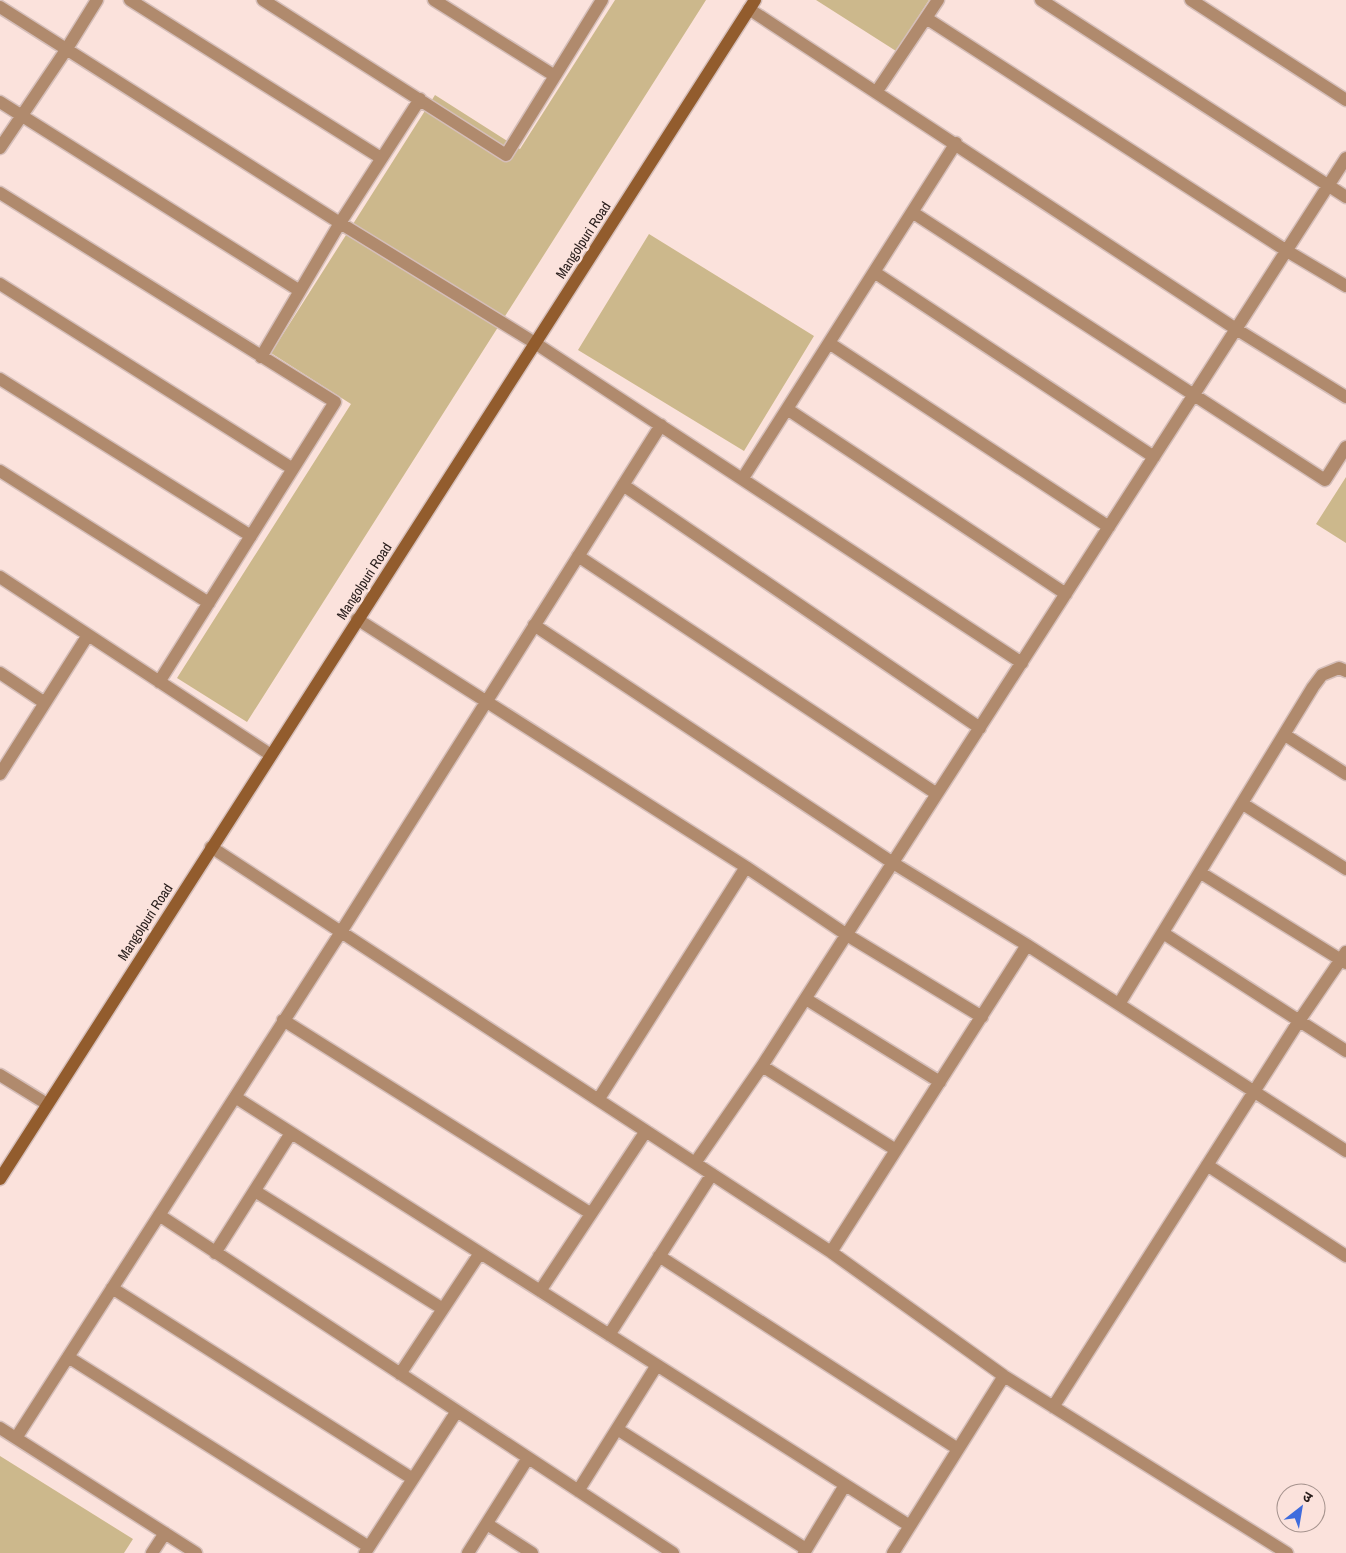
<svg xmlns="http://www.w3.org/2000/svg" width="1346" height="1553" viewBox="0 0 1346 1553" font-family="'Archivo Narrow','Noto Sans Devanagari',sans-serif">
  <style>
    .green { fill: #ccb88c }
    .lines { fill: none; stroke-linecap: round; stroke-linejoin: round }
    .street-casing { stroke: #d5beb9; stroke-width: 15 }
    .secondary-casing { stroke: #d5beb9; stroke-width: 15 }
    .street { stroke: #b08a6d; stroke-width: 12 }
    .secondary { stroke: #925c2d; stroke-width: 12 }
    .labels { text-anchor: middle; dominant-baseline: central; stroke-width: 5; stroke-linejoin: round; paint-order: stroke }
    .street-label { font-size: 14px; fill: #271c1a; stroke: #fbe2dc }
  </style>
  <rect width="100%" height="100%" fill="#fbe2dc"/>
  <path class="green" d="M615,0H706L247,722L177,678L351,404L271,353L435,95L520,149Z
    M816,0H929L896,51Z
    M649,234L814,336L744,451L578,350Z
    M1346,477V543L1316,524Z
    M0,1456L133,1539L124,1553H0Z"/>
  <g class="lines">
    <g class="street-casing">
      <path id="street" d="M130,0L381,158
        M263,0L506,155L602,0
        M434,0L555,76
        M1041,0L1346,197
        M1191,0L1346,100
        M0,7L340,223L535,343L1022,663
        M749,9L1236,329L1346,397
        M926,18L1287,251L1346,286
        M877,91L938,0
        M0,102L300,291
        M0,148L66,50L97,0
        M0,193L335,402L159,682
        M912,212L1325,480L1346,447
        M874,272L1154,457
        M0,284L293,469
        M829,343L1109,527
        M261,357L340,223L420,99
        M0,379L251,536
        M787,409L1066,594
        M0,471L209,603
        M743,478L956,143
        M623,485L980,728
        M578,556L937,794
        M0,577L271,755
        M357,619L746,867L847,935L982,1017
        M534,625L893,863L1027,945L1346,1151
        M0,673L45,703
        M1285,735L1346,774
        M0,774L88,635
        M1243,804L1346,869
        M211,847L831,1252L1004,1376L1287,1553
        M1201,873L1346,963
        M1163,933L1346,1051
        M806,999L940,1082
        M1119,1004L1313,687L1322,675L1339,668L1346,671
        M283,1020L590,1213
        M762,1066L896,1150
        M0,1075L47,1104
        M235,1097L910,1526
        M598,1100L746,867
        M695,1163L762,1066L1346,158
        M1207,1165L1346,1256
        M255,1191L443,1309
        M159,1215L673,1553
        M831,1252L1027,945
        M215,1253L291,1133
        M659,1256L958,1449
        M112,1288L413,1479
        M540,1291L646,1131
        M609,1335L712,1174
        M68,1357L369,1547
        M400,1374L480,1253
        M1053,1407L1299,1021L1346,952
        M0,1428L196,1553
        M617,1429L806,1549
        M16,1438L341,932L661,425
        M578,1491L657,1365
        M487,1524L532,1553
        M152,1553L165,1533
        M365,1553L457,1411
        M468,1553L528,1458
        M804,1553L845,1485
        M893,1553L1004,1376"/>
    </g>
    <g class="secondary-casing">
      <path id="secondary" d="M0,1179L755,0"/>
    </g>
    <use href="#street" class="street"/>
    <use href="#secondary" class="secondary"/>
  </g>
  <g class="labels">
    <g class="street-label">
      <text transform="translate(583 240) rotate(-57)">Mangolpuri Road</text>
      <text transform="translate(364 581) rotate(-57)">Mangolpuri Road</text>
      <text transform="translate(145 922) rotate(-57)">Mangolpuri Road</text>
    </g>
  </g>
  <g transform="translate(1301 1508) rotate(31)"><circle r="24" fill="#fbe2dc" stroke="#a6938e"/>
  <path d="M0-4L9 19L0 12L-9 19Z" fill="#3f6cdd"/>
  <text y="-8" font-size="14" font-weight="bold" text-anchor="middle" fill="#271c1a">उ</text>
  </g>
</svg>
